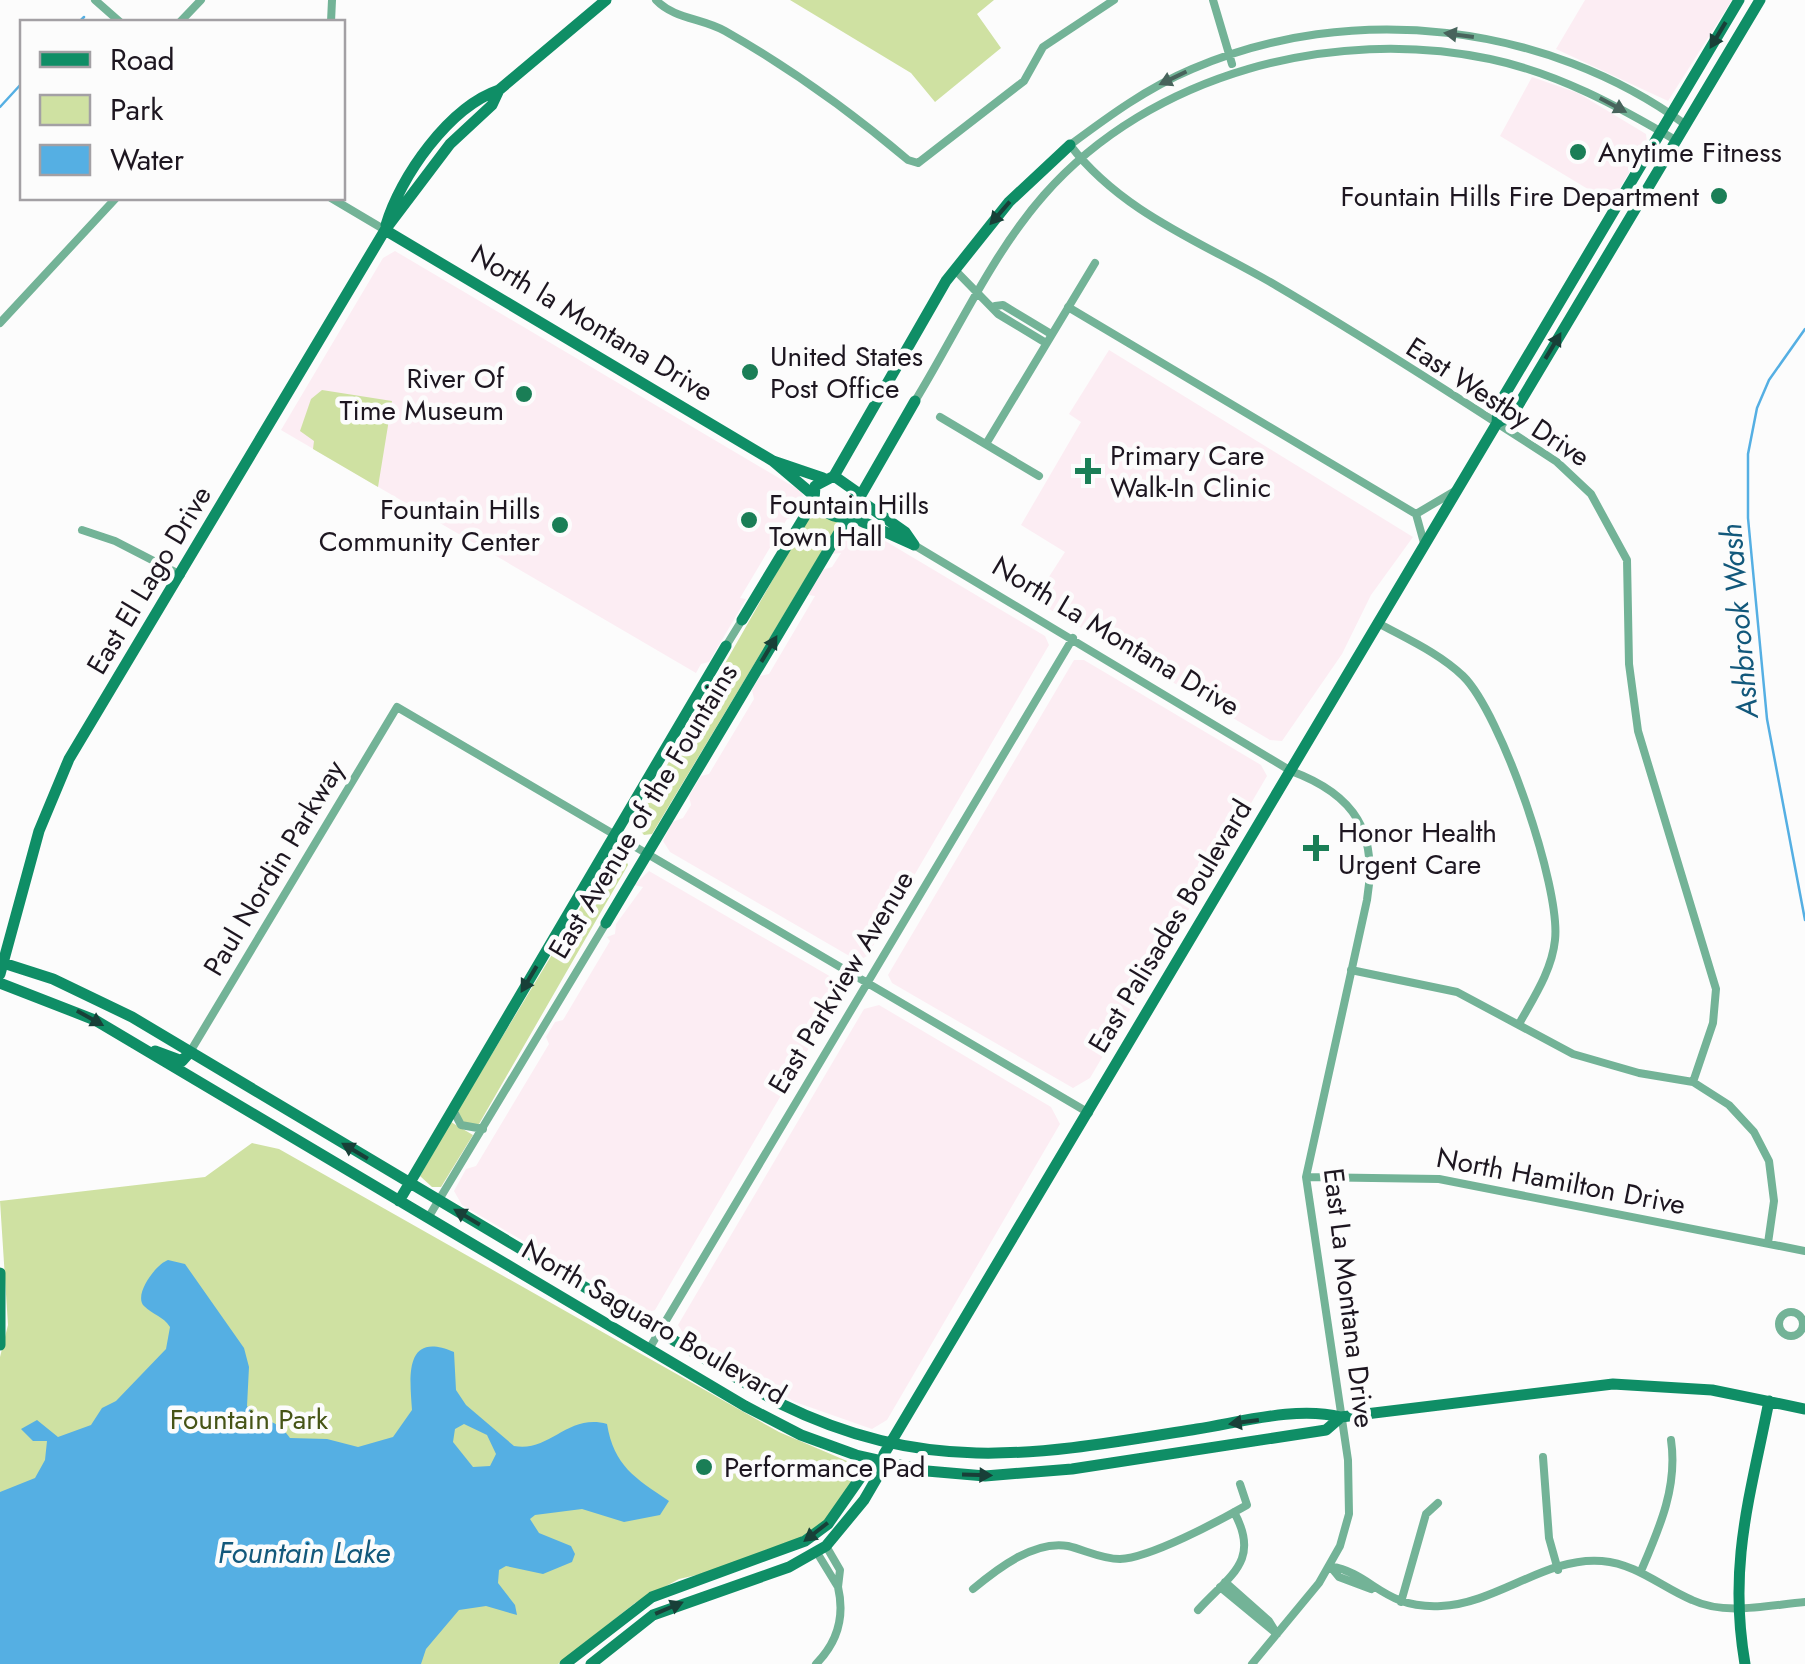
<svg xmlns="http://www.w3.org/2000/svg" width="1805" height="1664" viewBox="0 0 1805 1664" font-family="Jost,sans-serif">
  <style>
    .commercial { fill: #fcedf3 }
    .green { fill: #cfe1a2 }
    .water { fill: #55afe3; fill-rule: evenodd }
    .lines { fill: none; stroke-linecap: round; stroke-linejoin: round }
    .stream { stroke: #55afe3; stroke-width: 2.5 }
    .street { stroke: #73b397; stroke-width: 8 }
    .secondary { stroke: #0f8e66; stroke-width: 11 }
    .oneway { fill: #48645c }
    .oneway2 { fill: #184038 }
    .poi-dot { fill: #1a7e56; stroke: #fcfcfc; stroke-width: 4 }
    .labels { text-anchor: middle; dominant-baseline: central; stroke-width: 9; stroke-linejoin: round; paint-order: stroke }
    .poi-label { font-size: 28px; fill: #1d1620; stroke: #fcfcfc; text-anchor: start }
    .street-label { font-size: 28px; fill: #1d1620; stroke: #fcfcfc }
    .park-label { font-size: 28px; fill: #465416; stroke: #fcfcfc }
    .water-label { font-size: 30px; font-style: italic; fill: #12587b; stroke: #fcfcfc }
  </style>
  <rect width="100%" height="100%" fill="#fcfcfc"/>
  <path class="commercial" d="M1585,0H1732L1668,101L1556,49Z
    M1532,77L1578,93L1646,134L1647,143L1611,203L1500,136Z
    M395,251L801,491L805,501L797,517L787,519L740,598L746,599L709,662L701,664L696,673L281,430L383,258Z
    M1109,350L1413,537L1371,595L1342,654L1282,741L1270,740L1034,600L1065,552L1021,525L1081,422L1069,414Z
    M855,523L1045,636L1049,645L867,956L858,961L670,852L663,841L672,822L683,818L691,805L689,796L701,776L709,774L754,699L752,690L760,676L769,674L815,596L808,595L822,570L832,567L841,553L832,554Z
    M1074,660H1084L1261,765L1267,776L1090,1078L1073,1088L892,983L888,975Z
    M649,871L838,981L843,990L655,1310L646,1313L462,1205L454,1191L466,1169L476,1166L549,1044L546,1037L555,1022L563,1020L610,941L607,937L615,934L616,924L643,887L634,885Z
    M879,1005L1051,1107L1060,1124L887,1420L872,1429L795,1402L687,1339L678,1325L864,1009Z"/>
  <path class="green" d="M790,0H994L977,14L1001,48L935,102L911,73Z
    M322,390L392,401L378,487L313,449L314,441L300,431L311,399Z
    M813,509L839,523L652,834L644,835L634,823Z
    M614,852L624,854L628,865L479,1124L470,1126L459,1120L458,1110Z
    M451,1122L473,1135L441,1187H432L420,1176Z
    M252,1143L279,1149L779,1432L847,1461L855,1477L830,1516L802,1539L723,1569L679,1579L635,1603L558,1664H0V1357L8,1325L0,1201L205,1177Z"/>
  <path class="water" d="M168,1260L185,1264L244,1348L249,1367L247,1406C261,1423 276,1417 290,1438L327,1439L358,1447L393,1437L412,1410C410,1379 403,1330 454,1352L456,1390L466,1405L514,1446C549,1453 568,1413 607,1424C614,1466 635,1478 669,1501L660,1515L624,1522L582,1509L535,1515L530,1519L539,1533L571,1546L575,1554L572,1562L543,1574L506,1566L499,1570L498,1583L515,1605L517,1615L486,1606L459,1610L426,1649L421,1664H0V1492L35,1478L45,1460L47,1441H33L21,1429L37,1420L58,1437L91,1425L102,1408L116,1401L166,1349L170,1327C163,1316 153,1315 144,1306C133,1295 156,1264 168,1260ZM464,1424L487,1435L496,1454L490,1466L473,1467L453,1442L455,1429Z"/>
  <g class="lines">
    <path class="stream" d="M79,22L84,17
      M0,107L22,83
      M1805,329L1769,380L1757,408L1748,454V518L1767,719L1805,920"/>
    <path class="street" d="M95,0L120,22
      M656,0C674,19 702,18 725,31C790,68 851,112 908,160L918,163L1024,81L1043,47L1114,0
      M1213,0L1232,64
      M180,22L201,0
      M331,22L332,0
      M1686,125C1547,23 1351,0 1192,69C1147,88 1109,116 1070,145C1123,214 1204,243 1277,286C1372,342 1465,402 1557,462L1591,494L1627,560L1629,664L1638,731L1716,989L1713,1023L1693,1082
      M331,198L385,230
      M955,270L998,314L1046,343
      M995,306L1003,305L1051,334
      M1068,307L1416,514L1424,543
      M0,323L116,198
      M915,401C956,334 992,254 1044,195C1151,73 1334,26 1490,59C1557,73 1618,106 1677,141
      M940,417L1039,476
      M986,444L1095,263
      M1416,514L1455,491
      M82,530L115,541L181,575
      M914,545L1291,771C1356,795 1378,833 1367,900L1306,1177L1348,1460L1349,1514L1340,1546L1319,1583L1252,1664
      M1378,623C1407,639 1439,653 1463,676C1501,713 1561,887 1555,940C1552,970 1534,997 1519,1024
      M726,646L742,620
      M1351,970L1457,992L1573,1054L1639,1073L1693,1082L1729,1105L1754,1132L1769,1161L1774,1201L1768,1243
      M190,1052L397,707L1089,1113
      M453,1110L461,1125L483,1129
      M1306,1177L1439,1179L1805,1251
      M428,1218L606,923
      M1779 1324a12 12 0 1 1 24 0a12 12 0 1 1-24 0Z
      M649,1349L1073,638
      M1543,1457L1549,1538L1558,1570
      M816,1551L838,1587L840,1570L826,1546
      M1330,1566C1374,1574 1382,1609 1441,1606C1496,1604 1547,1556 1602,1561C1637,1564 1661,1587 1692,1600C1726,1616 1769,1605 1805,1602
      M1330,1566L1339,1577L1371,1589
      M1641,1571C1659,1529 1678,1487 1671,1440
      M1225,1582L1269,1621L1277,1634
      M1220,1587L1277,1634
      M973,1589C997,1569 1034,1540 1068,1546C1085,1550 1102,1559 1120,1559C1150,1558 1219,1521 1247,1505L1240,1484
      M1401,1602L1426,1514L1438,1503
      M1198,1610C1230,1575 1261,1561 1234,1512
      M816,1664C838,1642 845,1617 838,1587"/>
    <path class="secondary" d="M386,225C400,177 449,107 499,90L606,0
      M385,230L773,461L823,478
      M1497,423L1513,414L1760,0
      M773,461L812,494
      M834,476L946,281L1009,202L1070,145
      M834,476L861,495L856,515C838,522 825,514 814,501L815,486Z
      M861,495L915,401
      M861,501L905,532L914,545
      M852,517L912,544
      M742,620L814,501
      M606,923L847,519
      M0,962L53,979L132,1017L779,1403C929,1477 1041,1454 1197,1429C1242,1422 1296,1406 1341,1417L1613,1384L1712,1390L1805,1409
      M0,974L39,831L69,759L385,230L450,144L492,105L499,90
      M0,983L95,1020L745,1406L801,1435L856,1455L927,1471L985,1476L1072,1469L1326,1430L1341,1417
      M155,1051L182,1061L190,1052
      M399,1201L726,646
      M0,1273V1345
      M565,1664L652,1597L805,1541L828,1524L865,1471L880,1460
      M591,1664L653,1615L789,1567L826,1546L864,1500L878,1476L884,1454L1497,423L1498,406L1739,0
      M1745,1664C1728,1565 1750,1497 1769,1401"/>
  </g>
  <defs><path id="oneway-solid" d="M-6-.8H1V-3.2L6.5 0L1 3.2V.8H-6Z" transform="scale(2.5)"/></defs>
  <g class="oneway">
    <use href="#oneway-solid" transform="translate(1459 35) rotate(-172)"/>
    <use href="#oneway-solid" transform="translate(1173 78) rotate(154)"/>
    <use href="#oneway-solid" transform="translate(1613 105) rotate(28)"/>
  </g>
  <g class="oneway2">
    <use href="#oneway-solid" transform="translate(1718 35) rotate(121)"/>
    <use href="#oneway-solid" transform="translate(1000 213) rotate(131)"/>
    <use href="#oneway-solid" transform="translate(1553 346) rotate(-59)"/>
    <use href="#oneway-solid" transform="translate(769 649) rotate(-59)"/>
    <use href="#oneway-solid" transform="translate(529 979) rotate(121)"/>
    <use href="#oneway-solid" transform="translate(90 1018) rotate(29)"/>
    <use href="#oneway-solid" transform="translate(355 1151) rotate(-149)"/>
    <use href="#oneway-solid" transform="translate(467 1217) rotate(-149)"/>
    <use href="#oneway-solid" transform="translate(1244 1422) rotate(172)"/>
    <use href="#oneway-solid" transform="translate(977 1475) rotate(2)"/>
    <use href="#oneway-solid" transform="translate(816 1532) rotate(142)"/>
    <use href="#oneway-solid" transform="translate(669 1608) rotate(-23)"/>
  </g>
  <g class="poi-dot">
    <circle cx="1578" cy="152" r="10"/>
    <circle cx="1719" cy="196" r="10"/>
    <circle cx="750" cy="372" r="10"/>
    <circle cx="524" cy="394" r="10"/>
    <path d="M1083 456h10v10h10v10h-10v10h-10v-10h-10v-10h10z"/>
    <circle cx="749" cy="520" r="10"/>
    <circle cx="560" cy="525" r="10"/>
    <path d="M1311 833h10v10h10v10h-10v10h-10v-10h-10v-10h10z"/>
    <circle cx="704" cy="1467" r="10"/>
  </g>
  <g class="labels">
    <g class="poi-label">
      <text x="1598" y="152">Anytime Fitness</text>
      <text x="1699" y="196" text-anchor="end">Fountain Hills Fire Department</text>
      <text x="770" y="356">United States<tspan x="770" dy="32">Post Office</tspan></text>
      <text x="504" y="378" text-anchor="end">River Of<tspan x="504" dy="32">Time Museum</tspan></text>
      <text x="1110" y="455">Primary Care<tspan x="1110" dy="32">Walk-In Clinic</tspan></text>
      <text x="769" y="504">Fountain Hills<tspan x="769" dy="32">Town Hall</tspan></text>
      <text x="540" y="509" text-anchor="end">Fountain Hills<tspan x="540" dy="32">Community Center</tspan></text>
      <text x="1338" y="832">Honor Health<tspan x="1338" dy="32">Urgent Care</tspan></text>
      <text x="724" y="1467">Performance Pad</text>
    </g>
    <g class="street-label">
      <text transform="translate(592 323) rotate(31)">North la Montana Drive</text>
      <text transform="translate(1498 402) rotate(33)">East Westby Drive</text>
      <text transform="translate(149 580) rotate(-59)">East El Lago Drive</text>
      <text transform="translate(1116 636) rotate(31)">North La Montana Drive</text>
      <text transform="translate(643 811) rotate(-59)">East Avenue of the Fountains</text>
      <text transform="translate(274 868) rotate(-59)">Paul Nordin Parkway</text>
      <text transform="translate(1170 926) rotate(-59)">East Palisades Boulevard</text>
      <text transform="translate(841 982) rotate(-59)">East Parkview Avenue</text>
      <text transform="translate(1561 1181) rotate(11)">North Hamilton Drive</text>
      <text transform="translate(1349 1298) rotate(83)">East La Montana Drive</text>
      <text transform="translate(654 1322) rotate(30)">North Saguaro Boulevard</text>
    </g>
    <g class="park-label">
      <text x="249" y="1419">Fountain Park</text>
    </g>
    <g class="water-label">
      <text transform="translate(1739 621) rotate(-95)">Ashbrook Wash</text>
      <text x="304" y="1552">Fountain Lake</text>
    </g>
  </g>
  <rect x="20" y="20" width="325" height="180" fill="#fcfcfc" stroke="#a3a0a4" stroke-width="2.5"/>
  <rect x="40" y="52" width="50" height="15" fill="#0f8e66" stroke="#a3a0a4" stroke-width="2.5"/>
  <text x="110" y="70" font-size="30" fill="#1d1620">Road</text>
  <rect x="40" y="95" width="50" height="30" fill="#cfe1a2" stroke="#a3a0a4" stroke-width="2.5"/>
  <text x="110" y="120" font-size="30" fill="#1d1620">Park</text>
  <rect x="40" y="145" width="50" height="30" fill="#55afe3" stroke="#a3a0a4" stroke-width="2.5"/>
  <text x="110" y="170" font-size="30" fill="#1d1620">Water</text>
</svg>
